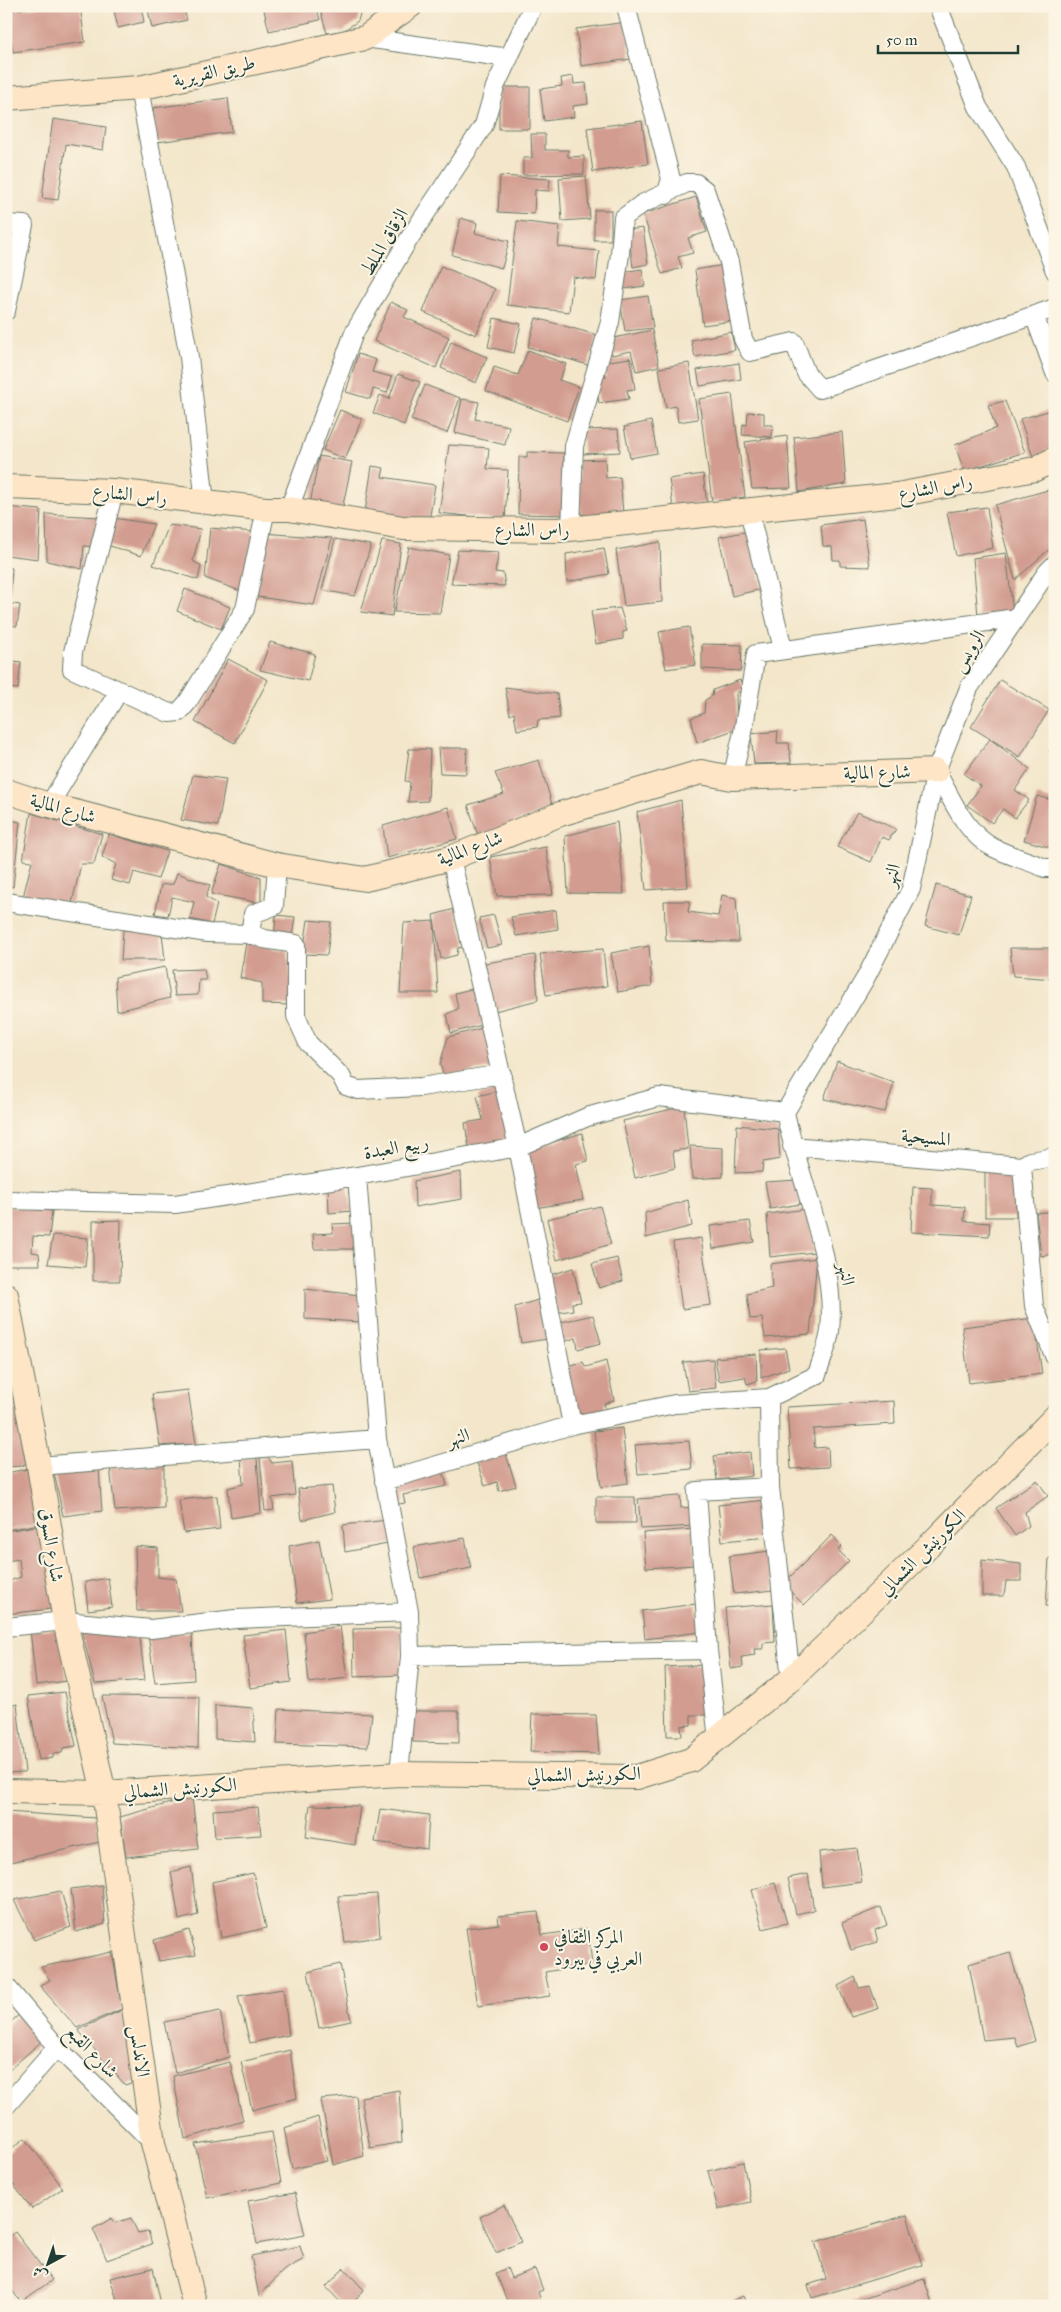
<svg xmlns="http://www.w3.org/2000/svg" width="1061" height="2312" viewBox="0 0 1061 2312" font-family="'IM FELL Great Primer',Amiri,serif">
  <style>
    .building { fill: #d29c90 }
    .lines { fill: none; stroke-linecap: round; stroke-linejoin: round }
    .street-casing { stroke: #697868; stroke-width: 20 }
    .secondary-casing { stroke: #697868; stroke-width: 26 }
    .street { stroke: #fff; stroke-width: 18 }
    .secondary { stroke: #fee5c5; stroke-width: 24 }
    .poi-dot { fill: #d1495b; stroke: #fcf5e5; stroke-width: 2 }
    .labels { text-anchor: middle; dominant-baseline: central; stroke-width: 4; stroke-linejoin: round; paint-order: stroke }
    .street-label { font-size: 19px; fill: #1f3d34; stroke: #fcf5e5 }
    .poi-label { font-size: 19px; fill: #1f3d34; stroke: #fcf5e5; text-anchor: start }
  </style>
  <rect width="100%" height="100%" fill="#fcf5e5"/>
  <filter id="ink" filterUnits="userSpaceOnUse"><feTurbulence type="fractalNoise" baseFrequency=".02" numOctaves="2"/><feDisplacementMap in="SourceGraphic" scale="10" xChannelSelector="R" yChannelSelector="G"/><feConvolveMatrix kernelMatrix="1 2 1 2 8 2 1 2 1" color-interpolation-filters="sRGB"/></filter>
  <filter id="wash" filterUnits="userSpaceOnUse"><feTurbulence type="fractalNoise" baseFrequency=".0096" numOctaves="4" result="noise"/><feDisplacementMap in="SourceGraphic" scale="20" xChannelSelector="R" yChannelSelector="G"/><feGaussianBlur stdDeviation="1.12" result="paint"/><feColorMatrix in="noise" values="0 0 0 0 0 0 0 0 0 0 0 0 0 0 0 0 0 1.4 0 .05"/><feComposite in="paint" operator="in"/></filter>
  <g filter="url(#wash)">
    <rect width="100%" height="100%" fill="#f3e6ca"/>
    <g id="blocks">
      <path class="building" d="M41,6H80L85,42L13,52L7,11Z
        M113,6H141L144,22L118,28Z
        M147,6H183L187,20L152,28Z
        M263,6H316L320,20L269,31Z
        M319,6H362L358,21L343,31L327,33Z
        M626,22L631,59L581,66L576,29Z
        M573,76L574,84L586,83L588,104L573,106L574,117L544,121L540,89L562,86L561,78Z
        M499,87H530V129H499Z
        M228,98L232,132L157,142L153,108Z
        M53,119L106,127L103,150L66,144L58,200L42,198Z
        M642,121L648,164L593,172L587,128Z
        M531,134H545V150H568V157L584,156V174L523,175V158H532Z
        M500,176L550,179L549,191L535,190L534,214L498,212Z
        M586,176L590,219L562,221L559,178Z
        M696,197L707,232L688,238L693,253L678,257L682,268L662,274L643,214Z
        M594,210H611V240H594Z
        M461,218L477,223L475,233L509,241L502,268L452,255Z
        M517,221L560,226L558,247L599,251L596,280L573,277L569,312L507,305Z
        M643,228L648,264L633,267L628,230Z
        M724,265L733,321L703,325L695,270Z
        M441,266L495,289L476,335L423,312Z
        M642,269L645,286L624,289L622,272Z
        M648,296L653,328L625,331L620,300Z
        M391,302L408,310L404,317L449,337L436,368L374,341Z
        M494,318L521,324L514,353L488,347Z
        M536,318L597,335L588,365L528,347Z
        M652,330L659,366L636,371L631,351L612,355L609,339Z
        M731,332L735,350L695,357L691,340Z
        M451,342L487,357L476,383L441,368Z
        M528,350L566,364L559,380L579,387L567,421L486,391L494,367L518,375Z
        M358,354L376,360L372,372L392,377L387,393L373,389L370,399L346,392Z
        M630,358L635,389L627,390L629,399L599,403L595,379L606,377L603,362Z
        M689,363L698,419L678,422L676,406L666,408L659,368Z
        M739,363L741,379L700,386L697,370Z
        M398,374L420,382L404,425L373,413L380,395L389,399Z
        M425,385L460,398L447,433L411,420Z
        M732,394L745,497L712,502L699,399Z
        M462,399L479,402L475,419L509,426L505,445L455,433Z
        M1005,401L1025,452L964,471L955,445L996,428L988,405Z
        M1055,409V447L1033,457L1020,419Z
        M340,410L362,419L345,459L323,450Z
        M748,412L764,413V425H773L772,437L742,435L743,424L747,425Z
        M651,421L657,453L630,458L624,427Z
        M618,429L620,452L583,454L582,430Z
        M842,432L846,484L799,492L794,437Z
        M787,436L791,488L752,489L745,442Z
        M449,445L489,448L487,469L508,470L505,520L439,513Z
        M527,452L564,453V515L518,514L519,457H527Z
        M319,456L352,462L342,510L310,504Z
        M605,459L606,478L620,477L623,513L581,515L578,460Z
        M372,466L384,468L382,477L435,485L429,522L365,512Z
        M703,474L707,503L673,507L669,479Z
        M1055,488V544L1015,580L995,505Z
        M6,507L41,510L38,559L6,555Z
        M987,507L993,548L956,556L947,512Z
        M46,514L100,517L95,547L84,546L82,569L47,561Z
        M113,518L154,524L141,556L107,545Z
        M863,519L870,567L840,566V560H833L832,547L823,546L821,525Z
        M169,525L201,529L193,561L201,566L198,580L153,565Z
        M210,528L254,532L243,592L205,578Z
        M749,531L762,589L732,596L719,537Z
        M262,533L332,538L314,605L251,596Z
        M335,539L371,545L355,596L322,590Z
        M382,541L401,544L392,616L361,612Z
        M660,542L662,602L624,606L616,550Z
        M409,547L449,555L440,613L394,612Z
        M604,548L609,574L567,582L566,554Z
        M458,550L499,552L495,572L503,573L505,586L451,584Z
        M1006,553L1013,612L978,616L973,558Z
        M6,567L12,568L10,595L6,594Z
        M185,589L230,607L221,629L177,611Z
        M6,603L20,605L17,626L6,625Z
        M620,608L627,631L623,632V639L596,644L591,611Z
        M689,627L696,665L666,669L659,632Z
        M270,642L315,654L308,681L260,670Z
        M702,644L742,645L741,671L702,669Z
        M228,659L268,680L235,743L195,722Z
        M6,660L21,662L18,689L6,688Z
        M740,680L744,690L736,693L737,729L697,743L691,718L704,713L705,700L712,696L713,690Z
        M1000,680L1049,710L1020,757L971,727Z
        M505,687L557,694L560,718L538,720L537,727L517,730L514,713L510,715Z
        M778,731L777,743H789L791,763L754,764L751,734Z
        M990,739L1030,769L1015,790L1029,800L1015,818L1003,809L992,823L967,805L981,786L964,774Z
        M1055,741V756L1049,752Z
        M438,748H467L466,774L440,773Z
        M409,749H430L428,801L408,802L410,782L405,781Z
        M539,760L553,808L478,836L468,805L504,794L495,773Z
        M193,775L226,779L218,826L181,820Z
        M1037,796L1055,801V849L1024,840Z
        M681,800L688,887L646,890L637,812Z
        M448,807L457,839L387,858L383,826Z
        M857,812L896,829L889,840L882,837L871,862L837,847Z
        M31,813L102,834L94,864H81L72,903L23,897L32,861L23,860Z
        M6,819L20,822L13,887L6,885Z
        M617,822L624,894L568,893L565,836Z
        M109,834L167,851L158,879L134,872L130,885L111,880L116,864L102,857Z
        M546,847L553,895L497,896L490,857Z
        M221,864L261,877V903L211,894Z
        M177,873L210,885L206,897L217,904L212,924L190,919L194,902L172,897L168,916L155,914L161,885L173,884Z
        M936,885L971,895L959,935L925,926Z
        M722,895L736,898L739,942L666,941L664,901H690L688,912L718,916Z
        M455,909L466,946L458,948L457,955L441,959L433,915Z
        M556,910L558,929L516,936L511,917Z
        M276,915L295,917L292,937L274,938Z
        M494,915L502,945L487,948L479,918Z
        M308,920L331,922L327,955L303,954Z
        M434,921L438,993H400L404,923Z
        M123,930L162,933L165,960H121Z
        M246,943L288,951L293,1005L262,1004V983L240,978Z
        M649,946L652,986L618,992L611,953Z
        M1010,948H1055V979L1013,976Z
        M603,949L607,986L546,995L540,954Z
        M535,955L538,1000L491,1012L479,964Z
        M165,967L170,998L117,1011L115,977Z
        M204,969L206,980H199L198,995L175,996L172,970Z
        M479,987L486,1024L451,1033L447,1014L458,1009L455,993Z
        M486,1027L494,1067L444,1077L440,1064L448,1037Z
        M837,1061L894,1083L885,1112L824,1099Z
        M502,1090L512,1139L469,1149L465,1123L483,1120L477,1096Z
        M684,1106L688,1149L673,1151L675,1168L635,1178L623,1121Z
        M737,1125L778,1129L780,1159L763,1162L762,1172L735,1173Z
        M582,1133L588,1161L576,1164L583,1200L535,1208L521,1152Z
        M690,1146L723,1148V1177L692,1179Z
        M985,1170H1016V1217H985Z
        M461,1172L462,1199L415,1207L414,1181Z
        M798,1180L800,1204L770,1209L765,1182Z
        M328,1186H348L352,1211L329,1213Z
        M913,1187L932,1188V1205L965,1207L964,1221L990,1223L989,1236L911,1232Z
        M688,1200L692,1226L646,1238L645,1213Z
        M600,1206L611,1244L557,1260L547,1219Z
        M6,1207L52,1211L49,1237L33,1236L32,1252L39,1253L40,1265H8Z
        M807,1209L815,1252L770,1257L767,1214Z
        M1055,1211V1254L1041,1256L1036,1213Z
        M121,1220L120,1281H93V1221Z
        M750,1221L754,1242L713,1249L710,1226Z
        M355,1223L356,1249H314L313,1234L333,1233L332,1224Z
        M53,1235L88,1238L85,1267L48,1264Z
        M701,1238L711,1305L682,1309L673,1242Z
        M617,1258L623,1281L599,1288L592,1264Z
        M817,1258L810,1334L765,1338L762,1318L750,1319L747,1294L772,1288L770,1264Z
        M573,1268L581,1302L572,1303L573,1310L555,1313L547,1276Z
        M305,1289L360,1295L361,1322L305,1319Z
        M541,1299L548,1339L521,1343L515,1307Z
        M593,1315L601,1343L578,1349L576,1338L561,1342L557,1323Z
        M1034,1318L1042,1374L969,1383L962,1327Z
        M785,1348L789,1368L761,1378V1350Z
        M756,1354L757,1381L747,1384L745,1377L719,1381L715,1358Z
        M713,1359L716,1388L688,1391L683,1362Z
        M606,1361L614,1400L604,1404L606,1411L574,1420L567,1366L583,1362L586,1367Z
        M188,1390L196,1444L160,1446L152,1394Z
        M6,1397L13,1398L28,1461L23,1466L6,1467Z
        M894,1401L895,1424L813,1429L815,1448L828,1447L829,1467L791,1469L787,1407Z
        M622,1428L628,1483L601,1487L594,1431Z
        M689,1441L692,1469L638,1474L635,1445Z
        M505,1451L516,1486L499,1491L497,1482L485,1486L476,1460Z
        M750,1452L752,1476L717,1480L714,1456Z
        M268,1457L272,1463L292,1461L295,1495L272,1498L274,1510L265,1511L260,1458Z
        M241,1458H257L261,1513L231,1518L228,1488L243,1484Z
        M164,1464V1508L115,1511L110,1467Z
        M32,1468L44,1523L7,1530L6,1473Z
        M99,1469L102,1511L63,1516L54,1472Z
        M443,1470L447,1486L403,1495L405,1503L393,1505L388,1482Z
        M1037,1480L1048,1496L1025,1512L1029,1526L1015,1536L996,1508Z
        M332,1486L335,1512L302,1520L298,1489Z
        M217,1496L220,1529L184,1533L179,1500Z
        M680,1496L681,1508L694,1507L695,1526L641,1529L638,1499Z
        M596,1497H635L636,1523H596Z
        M766,1500L770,1537L722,1541L718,1505Z
        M388,1520L393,1543L345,1552L343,1525Z
        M48,1524L60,1608L6,1614V1582L21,1577L19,1559L6,1561V1531Z
        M693,1529L696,1565L646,1568L643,1533Z
        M832,1535L842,1546L838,1550L849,1561L804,1605L783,1584Z
        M465,1538L471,1568L420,1578L414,1547Z
        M319,1540L330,1599L297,1603L289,1546Z
        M135,1546L158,1548V1577L176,1579L181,1611H137Z
        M770,1551L774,1590L734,1594L729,1556Z
        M1049,1558H1055V1607L1046,1606Z
        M982,1560L1021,1564V1581H1006L1004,1596H982Z
        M108,1578L112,1607L88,1610L85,1582Z
        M696,1604L700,1632L645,1639L642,1611Z
        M773,1604L775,1642L763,1643V1649H754L755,1655L742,1657L743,1667L731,1669L725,1608Z
        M340,1626L347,1678L309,1683L304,1632Z
        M401,1628L402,1675L354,1677L353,1629Z
        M60,1629L67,1681L36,1685L30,1630Z
        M286,1630L291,1682L250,1688L243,1635Z
        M82,1632H139L145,1680L95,1684Z
        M192,1633L194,1680L155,1683L148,1635Z
        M705,1665L707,1715H691V1725L681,1726L682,1736H667L665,1667Z
        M65,1692L76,1746L63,1748L62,1753L53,1754V1758L39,1760L28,1696Z
        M102,1696L199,1697L198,1748L112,1743Z
        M17,1704L25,1772L6,1773V1707Z
        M215,1705L253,1708L255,1742L215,1739Z
        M279,1709L372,1714L368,1747L277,1744Z
        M411,1711H459V1743L413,1742Z
        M532,1714L596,1715L599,1754L530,1752Z
        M192,1797L198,1849L126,1857L120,1817Z
        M310,1805L360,1806L355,1845L306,1837Z
        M258,1807L261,1835L215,1838L213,1810Z
        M380,1809L429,1815L427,1849L375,1842Z
        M6,1812L96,1818L100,1842L6,1863Z
        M857,1848L862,1882L822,1887L819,1852Z
        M191,1867L198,1915L179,1920L171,1872Z
        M253,1873L266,1928L221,1938L212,1882Z
        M808,1874L814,1910L796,1914L788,1878Z
        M775,1883L787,1923L763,1929L752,1890Z
        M102,1885L105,1924L76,1932L71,1889Z
        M61,1891L71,1927L34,1940L14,1900Z
        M377,1894L380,1937L345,1942L338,1896Z
        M881,1907L887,1925L875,1930L878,1942L851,1950L842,1923Z
        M538,1912L542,1935L588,1929L592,1964L545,1972L550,1996L478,2006L466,1928L499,1924L498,1916Z
        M189,1930L196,1955L159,1961L154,1940Z
        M112,1952L122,2009L77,2028L40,1986L50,1980L41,1967Z
        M1010,1952L1035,2041L1018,2047L1015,2037L983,2040L969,1964Z
        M340,1964L351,2021L319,2028L308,1972Z
        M855,1977L859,1988L870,1986L878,2009L851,2017L838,1986Z
        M283,1989L289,2035L250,2043L238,1996Z
        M122,2010L137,2081L125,2085L78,2030Z
        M220,2011L229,2057L175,2073L164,2022Z
        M20,2014L43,2040L9,2070L6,2066V2026Z
        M290,2050L297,2098L252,2110L241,2062Z
        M230,2062L243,2121L185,2139L173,2076Z
        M399,2090L402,2142L370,2148L361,2097Z
        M356,2096L364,2156L333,2165L321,2099Z
        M318,2117L327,2161L292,2169L284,2128Z
        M272,2132L281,2183L207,2198L195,2144Z
        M25,2138L63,2188L32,2209L6,2175V2153Z
        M743,2162L751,2202L718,2209L708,2171Z
        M295,2193L305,2235L257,2244L248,2201Z
        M504,2205L521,2242L496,2253L480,2217Z
        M907,2215L922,2265L812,2298L808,2285L826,2279L815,2242Z
        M112,2218L115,2223L131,2218L138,2233L148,2231L152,2244L107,2260L93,2229Z
        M15,2232L52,2280L21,2302L6,2283V2239Z
        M300,2246L304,2259L284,2270L259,2296L251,2256Z
        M153,2268L161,2304L153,2306H119L110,2278Z
        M344,2268L364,2290L349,2306H344L326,2287Z
        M507,2268L511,2278L535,2269L543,2290L538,2292L541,2300L532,2304V2306H509L496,2273Z
        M924,2279L933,2306H843V2305Z
        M743,2296L747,2306H719Z"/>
    </g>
  </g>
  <g filter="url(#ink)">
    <use href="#blocks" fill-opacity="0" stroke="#697868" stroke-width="1"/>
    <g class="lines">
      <g class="street-casing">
        <path id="street" d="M626,6L671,179L666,195
          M938,6L978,107L1016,167L1055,271
          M365,38L509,58
          M139,88L189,357L205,503
          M6,224L24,225L6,311
          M1034,315L1055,373
          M114,491L73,652L72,669L169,713L179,712L187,703L245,609L266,509
          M289,509L354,333L407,242L484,125L495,87L533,6
          M749,511L783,649
          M571,529L574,446L610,322L620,254L623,218L642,204L687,183H696L705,190L729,262L743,339L750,352L794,342L806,373L820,389L1055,308
          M936,771C951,797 965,834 994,848C1010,856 1029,861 1045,868H1055
          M732,778L743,732L756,654L1016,618
          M49,805L119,691
          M451,858L518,1147L572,1425
          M6,902L208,933L251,934L264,939L296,944V1016L308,1043L341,1076L346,1086L358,1090L421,1087L502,1074
          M250,935L253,914L274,906L277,865
          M792,1146L1022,1166L1030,1161L1055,1157
          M1022,1166L1034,1306L1055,1358
          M357,1176L377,1439L409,1612L410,1656L399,1774
          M6,1200L175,1204L357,1176L518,1147L587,1117L659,1097L785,1112
          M769,1398L770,1487L791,1679
          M39,1466L377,1439
          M384,1481L572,1425L675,1404L769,1398L817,1375C821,1361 828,1346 830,1331C837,1260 799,1181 785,1112L865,979L911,889L936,771L969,688L1047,572L1055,564
          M6,1627L65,1621L151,1629L235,1619L409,1612
          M410,1656L708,1650
          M718,1740L708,1650L697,1491L770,1487
          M6,1986L57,2047L153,2143
          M6,2106L57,2047"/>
      </g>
      <g class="secondary-casing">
        <path id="secondary" d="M6,98L139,88L365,38L410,6
          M6,487L114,491L266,509H289L403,528L559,530L897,495L1035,469L1055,459
          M6,791L49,805L277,865L365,879L451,858L560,814L701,772L732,778L936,771
          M6,1295L39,1466L65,1621L104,1793L153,2143L195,2306
          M6,1791L104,1793L399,1774L637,1777L691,1760L791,1679L932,1543L1055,1417"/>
      </g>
      <use href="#street" class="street"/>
      <use href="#secondary" class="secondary"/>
    </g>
  </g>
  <circle class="poi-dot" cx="544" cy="1947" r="5"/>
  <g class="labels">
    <g class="street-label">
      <text transform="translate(214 71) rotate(-13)">طريق القريرية</text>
      <text transform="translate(384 242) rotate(-59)">الزقاق المبلط</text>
      <text transform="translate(935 487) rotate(-10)">راس الشارع</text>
      <text transform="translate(130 494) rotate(6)">راس الشارع</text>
      <text x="532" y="529">راس الشارع</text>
      <text transform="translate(968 651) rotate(-57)">الرويس</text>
      <text transform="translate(877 772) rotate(-1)">شارع المالية</text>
      <text transform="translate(63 808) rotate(16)">شارع المالية</text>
      <text transform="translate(470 848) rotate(-20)">شارع المالية</text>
      <text transform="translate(891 875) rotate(-73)">النهر</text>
      <text transform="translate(926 1137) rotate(5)">المسيحية</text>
      <text transform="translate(396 1147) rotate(-10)">ربيع العبدة</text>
      <text transform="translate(847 1274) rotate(80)">النهر</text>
      <text transform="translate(458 1437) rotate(-17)">النهر</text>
      <text transform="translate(52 1545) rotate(81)">شارع السوق</text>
      <text transform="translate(922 1552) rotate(-45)">الكورنيش الشمالي</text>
      <text transform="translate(584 1774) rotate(-1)">الكورنيش الشمالي</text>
      <text transform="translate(180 1788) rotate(-4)">الكورنيش الشمالي</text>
      <text transform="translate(92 2051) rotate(46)">شارع القبع</text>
      <text transform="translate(140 2051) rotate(82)">الاندلس</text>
    </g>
    <g class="poi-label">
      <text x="554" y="1936">المركز الثقافي<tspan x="554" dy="22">العربي في يبرود</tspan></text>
    </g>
  </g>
  <rect width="1061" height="2312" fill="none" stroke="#fcf5e5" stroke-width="25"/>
  <g transform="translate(48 2264) rotate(220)" stroke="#fcf5e5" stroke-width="4" paint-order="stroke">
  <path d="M0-4L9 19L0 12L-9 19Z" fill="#1f3d34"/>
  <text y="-8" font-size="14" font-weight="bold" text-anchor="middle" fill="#1f3d34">ش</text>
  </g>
  <path d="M878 45v8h140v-8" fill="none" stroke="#1f3d34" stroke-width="2.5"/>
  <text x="886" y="45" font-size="15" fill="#1f3d34" stroke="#fcf5e5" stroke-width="4" paint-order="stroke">50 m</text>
</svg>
